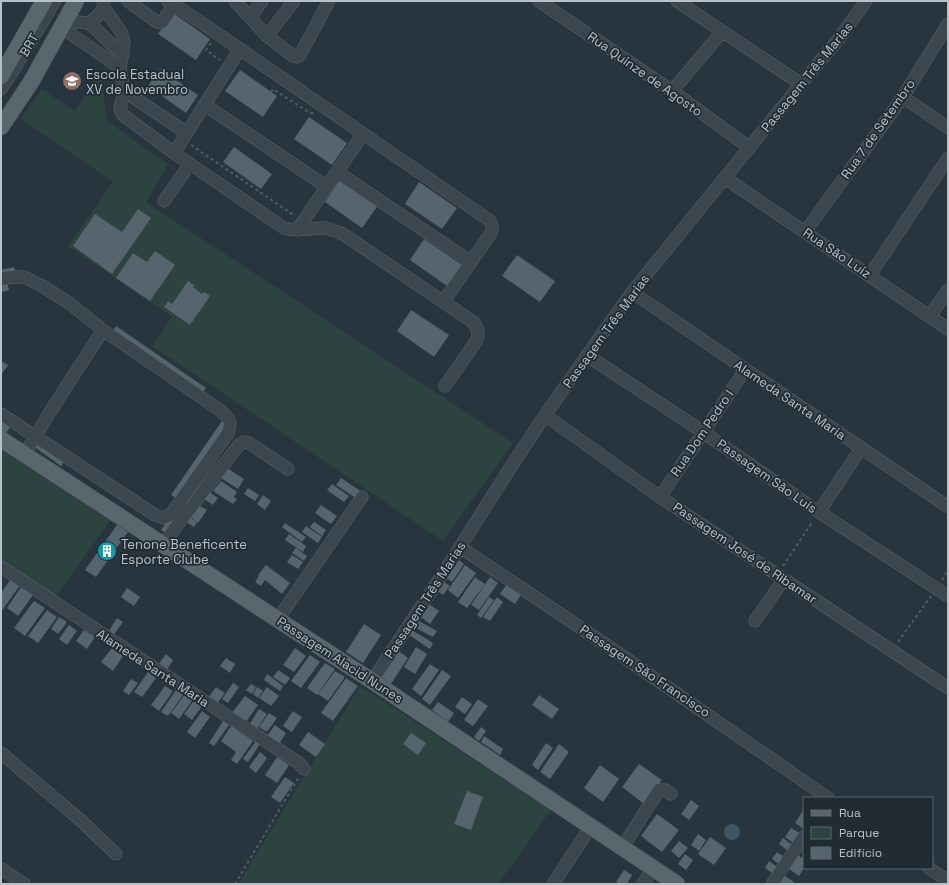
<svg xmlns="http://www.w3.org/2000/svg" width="949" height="885" viewBox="0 0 949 885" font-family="'Space Grotesk',sans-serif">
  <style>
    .green { fill: #2d4340 }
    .water { fill: #405665 }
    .building { fill: #56646e }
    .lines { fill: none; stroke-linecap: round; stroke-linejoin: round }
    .minor-casing { stroke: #5a646c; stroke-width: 13 }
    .major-casing { stroke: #48525a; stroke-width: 17 }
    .path { stroke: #4c5f5e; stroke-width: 2; stroke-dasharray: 3 3; stroke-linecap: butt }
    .minor { stroke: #3c464e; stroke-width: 12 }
    .major { stroke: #5a666e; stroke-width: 16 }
    .labels { text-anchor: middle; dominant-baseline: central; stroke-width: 3.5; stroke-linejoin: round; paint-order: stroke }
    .street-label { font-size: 13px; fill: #b8c1c9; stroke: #212b33 }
    .poi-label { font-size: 13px; fill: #b8c1c9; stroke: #212b33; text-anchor: start }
  </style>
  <rect width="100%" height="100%" fill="#28353e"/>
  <path class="green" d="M101,72L107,121L168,164L146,202L513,443L443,541L152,346L172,317L68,246L113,182L21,119L42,89L75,111Z
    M1,449L110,521L55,598L1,562Z
    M360,686L551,810L498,884H238Z"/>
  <path class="water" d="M724 832a8 8 0 1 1 16 0a8 8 0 1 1-16 0Z"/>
  <path class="building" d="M173,13L210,39L196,60L158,34Z
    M160,69L198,95L186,113L148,86Z
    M240,70L277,96L263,117L225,91Z
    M309,117L347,143L332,165L294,139Z
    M234,147L272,174L261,189L223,162Z
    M339,181L377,207L362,228L325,202Z
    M419,182L457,208L442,229L405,204Z
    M138,209L151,218L112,274L73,246L95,214L122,232Z
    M424,239L462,265L447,286L410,260Z
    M155,251L175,265L150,301L116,278L133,253L147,262Z
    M517,255L555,281L540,302L502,276Z
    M14,267L16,274L1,277V270Z
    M188,281L194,285L193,287L202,294L204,292L210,296L190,325L164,307L168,301L172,304Z
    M7,282L9,290L1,292V284Z
    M411,310L449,335L434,357L397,331Z
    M116,326L206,388L201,395L111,333Z
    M1,361L8,365L1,375Z
    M1,419L11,426L6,433L1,430Z
    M222,421L227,425L176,498L171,495Z
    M36,440L65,460L61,466L33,446Z
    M224,466L244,479L238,489L218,476Z
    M341,478L362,492L357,499L336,485Z
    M221,481L237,492L234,497L237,499L233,504L213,491Z
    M332,484L349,496L344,502L327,490Z
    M248,488L259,495L255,501L244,494Z
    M207,490L218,498L213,505L201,497Z
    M263,495L271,501L265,510L257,504Z
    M196,504L207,510L198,523L188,514Z
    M321,505L337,516L331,524L315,513Z
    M172,514L176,516L165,532L161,530Z
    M186,515L197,522L194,527L183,520Z
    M314,522L326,530L322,536L310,527Z
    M285,523L306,537L302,542L282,527Z
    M117,525L128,532L96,577L85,570Z
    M306,526L322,537L318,543L302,532Z
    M289,534L306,546L303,552L285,540Z
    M296,548L307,556L304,561L292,553Z
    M292,555L303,562L298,569L287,562Z
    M456,558L464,564L452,582L444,576Z
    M266,565L290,583L282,594L265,580L261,586L255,582L259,576L258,575Z
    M465,565L476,573L458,598L448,590Z
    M475,577L485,584L467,608L458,602Z
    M490,577L498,583L479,610L471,605Z
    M11,579L20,585L1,612V593Z
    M441,580L450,586L443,595L435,589Z
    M506,585L521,595L515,604L500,594Z
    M21,587L33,595L18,616L7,608Z
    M127,588L140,597L134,606L121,597Z
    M489,597L494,600L481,618L477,615Z
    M497,597L503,602L490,621L483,617Z
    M34,601L45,608L25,636L14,628Z
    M427,603L439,611L430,624L418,615Z
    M47,610L57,617L38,643L28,636Z
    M59,617L67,622L58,634L51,629Z
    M117,618L123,622L113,636L108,632Z
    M415,619L437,631L433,637L412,626Z
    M364,624L381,635L363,663L346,652Z
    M69,625L77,631L67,645L59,639Z
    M84,630L95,637L87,649L76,641Z
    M412,630L433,643L430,649L409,635Z
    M416,647L427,654L415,674L404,667Z
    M112,648L123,656L113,671L101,662Z
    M295,648L306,656L294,672L283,665Z
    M396,649L408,658L391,684L379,676Z
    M166,654L173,660L166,671L158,665Z
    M310,655L320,662L301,688L291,681Z
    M226,658L235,664L230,673L220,666Z
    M325,663L335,669L317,695L307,688Z
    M430,664L439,670L421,696L412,689Z
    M278,670L290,678L285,685L273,677Z
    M442,670L451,676L430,705L422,699Z
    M335,671L345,677L328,701L318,694Z
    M148,672L156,678L142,697L134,692Z
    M267,674L283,686L280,691L264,680Z
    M346,678L358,686L333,721L321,713Z
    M131,679L138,683L129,695L123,691Z
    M233,683L239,687L228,703L222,699Z
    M251,684L256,687L252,694L246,690Z
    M165,686L173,691L159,711L151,705Z
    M216,687L225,693L216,705L207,699Z
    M257,687L263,691L258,698L253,694Z
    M267,687L279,696L271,706L259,698Z
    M176,690L183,695L168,716L161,712Z
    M186,693L194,698L179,719L171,713Z
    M539,695L559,709L552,719L532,705Z
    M245,696L258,705L246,722L232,713Z
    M462,697L472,704L465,714L455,707Z
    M195,699L203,705L192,720L184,714Z
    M478,699L488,706L473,726L464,720Z
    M438,702L454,713L448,722L432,710Z
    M259,709L267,714L256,730L249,725Z
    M202,711L210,717L195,738L187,732Z
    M293,711L302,717L292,732L283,726Z
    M269,713L277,718L267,732L259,727Z
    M223,721L229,725L214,746L209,743Z
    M275,725L286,733L279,744L267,736Z
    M231,726L253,741L237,764L231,760L236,752L221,741Z
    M481,727L486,731L479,741L474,737Z
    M308,732L325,744L316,757L299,745Z
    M411,733L426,743L418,755L403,744Z
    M484,736L503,749L500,755L481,742Z
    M256,741L260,744L248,762L243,759Z
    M546,743L553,748L538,770L532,765Z
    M559,744L569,752L550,779L540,772Z
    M260,752L267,758L256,773L249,767Z
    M277,757L289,765L277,783L265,775Z
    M639,764L662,780L644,804L622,787Z
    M600,765L619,779L603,802L584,788Z
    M285,777L294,783L280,803L271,797Z
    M467,791L483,797L471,830L454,824Z
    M691,800L699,806L689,820L681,814Z
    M804,809V829L795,823Z
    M657,814L679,830L662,852L641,836Z
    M791,828L801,834L795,844L785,837Z
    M698,834L706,840L699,851L691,845Z
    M710,837L726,848L714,865L698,854Z
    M783,838L795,847L791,853L779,844Z
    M679,841L688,848L679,858L671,851Z
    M777,852L787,859L782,866L772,859Z
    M795,853L804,859V868L799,876L785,866Z
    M685,854L693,860L686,870L678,864Z
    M769,861L779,868L775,875L765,868Z
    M624,870L632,875L627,884H620L616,882Z
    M782,874L794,882L792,884H776Z"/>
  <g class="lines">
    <g class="minor-casing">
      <path id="minor" d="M128,1L157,22H162L174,5
        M168,1L193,17L489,220C493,225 493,228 491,233L444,301
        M235,1L267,36L293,56L297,57L300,55L329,1
        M539,1L672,91L750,148
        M677,1L801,84
        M104,8L121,32L124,41L120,69
        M250,18L262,1
        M66,21L89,23C97,17 104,12 104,1
        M89,23L123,55
        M62,28L106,58L120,69L124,91L120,109L123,115L174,153L284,228C297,232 310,228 324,228C331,229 337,232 343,234L473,322C478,328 479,332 477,340L445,386
        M267,36L294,1
        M1,89L18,63L55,1
        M124,91L187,133
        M672,91L722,32
        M903,97L948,128
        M205,105L327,187
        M174,153L240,49
        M337,172L471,262
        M725,178L948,329
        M164,201L190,164
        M297,230L363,134
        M805,232L903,97L948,24
        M870,275L948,158
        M1,279L12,277H24L44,287L69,303L103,330L221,411C230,419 232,422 228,433L174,510L170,515L163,518L155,515L1,414
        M632,292L948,507
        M930,316L948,290
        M588,356L703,432L819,512L948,596
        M545,415L660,497L948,688
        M25,453L55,404L103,330
        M660,497L745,370
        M819,512L861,448
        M163,544L238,446L243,442L249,443L288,469
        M460,547L605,644L828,798
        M1,567L299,763L304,769
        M278,619L362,497
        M755,621L784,579
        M372,681L455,555L507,473L545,415L632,292L801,84L837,41L866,1
        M1,753L78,818L116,854
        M622,848L659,790H665L671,794
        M929,868L948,881
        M1,869L24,884
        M553,884L591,826
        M643,884L653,868
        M772,884L804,836"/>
    </g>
    <g class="major-casing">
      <path id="major" d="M1,76L44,1
        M1,127L31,82L76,1
        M1,439L372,681L677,884"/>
    </g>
    <path class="path" d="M211,43L206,50L220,60
      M271,92L273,89L310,113H314
      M191,145L295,216
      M783,566L813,521
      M942,580L948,570
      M898,642L931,596
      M235,884L299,777"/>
    <use href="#minor" class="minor"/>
    <use href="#major" class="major"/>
  </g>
  <defs>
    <g id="school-disc" transform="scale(1)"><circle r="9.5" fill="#8d6e63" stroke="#212b33"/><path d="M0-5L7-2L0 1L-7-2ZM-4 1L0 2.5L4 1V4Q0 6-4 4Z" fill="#fff"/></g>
    <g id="building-disc" transform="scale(1)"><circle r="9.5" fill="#0f9aa8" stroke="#212b33"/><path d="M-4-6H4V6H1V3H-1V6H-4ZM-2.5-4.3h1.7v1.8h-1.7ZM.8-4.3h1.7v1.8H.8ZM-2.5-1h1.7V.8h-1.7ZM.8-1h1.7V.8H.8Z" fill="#fff"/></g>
  </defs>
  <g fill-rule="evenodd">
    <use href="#school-disc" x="72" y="81"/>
    <use href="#building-disc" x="107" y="551"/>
  </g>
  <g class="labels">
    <g class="street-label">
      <text transform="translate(29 45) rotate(-60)">BRT</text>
      <text transform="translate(645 74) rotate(35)">Rua Quinze de Agosto</text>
      <text transform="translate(807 77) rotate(-51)">Passagem Três Marias</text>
      <text transform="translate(878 129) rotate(-55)">Rua 7 de Setembro</text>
      <text transform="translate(837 253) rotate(34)">Rua São Luíz</text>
      <text transform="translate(606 331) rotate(-54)">Passagem Três Marias</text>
      <text transform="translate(790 400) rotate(34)">Alameda Santa Maria</text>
      <text transform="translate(702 433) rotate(-56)">Rua Dom Pedro I</text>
      <text transform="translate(767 476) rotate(35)">Passagem São Luís</text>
      <text transform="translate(745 553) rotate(34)">Passagem José de Ribamar</text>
      <text transform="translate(425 600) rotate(-57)">Passagem Três Marias</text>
      <text transform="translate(340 660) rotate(33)">Passagem Alacid Nunes</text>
      <text transform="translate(153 668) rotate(33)">Alameda Santa Maria</text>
      <text transform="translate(645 671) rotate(34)">Passagem São Francisco</text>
    </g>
    <g class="poi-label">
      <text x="86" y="74">Escola Estadual<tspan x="86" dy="15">XV de Novembro</tspan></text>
      <text x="121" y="544">Tenone Beneficente<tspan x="121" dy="15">Esporte Clube</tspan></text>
    </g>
  </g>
  <rect width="949" height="885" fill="none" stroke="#b8c1c9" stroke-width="4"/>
  <rect x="803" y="797" width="130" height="72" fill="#212b33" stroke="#5d676f"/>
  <rect x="811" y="810" width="20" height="6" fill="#5a666e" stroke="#5d676f"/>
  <text x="839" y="817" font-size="12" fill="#b8c1c9">Rua</text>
  <rect x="811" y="827" width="20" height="12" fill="#2d4340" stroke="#5d676f"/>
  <text x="839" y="837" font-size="12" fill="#b8c1c9">Parque</text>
  <rect x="811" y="847" width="20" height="12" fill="#56646e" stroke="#5d676f"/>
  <text x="839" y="857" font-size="12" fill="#b8c1c9">Edifício</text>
</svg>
